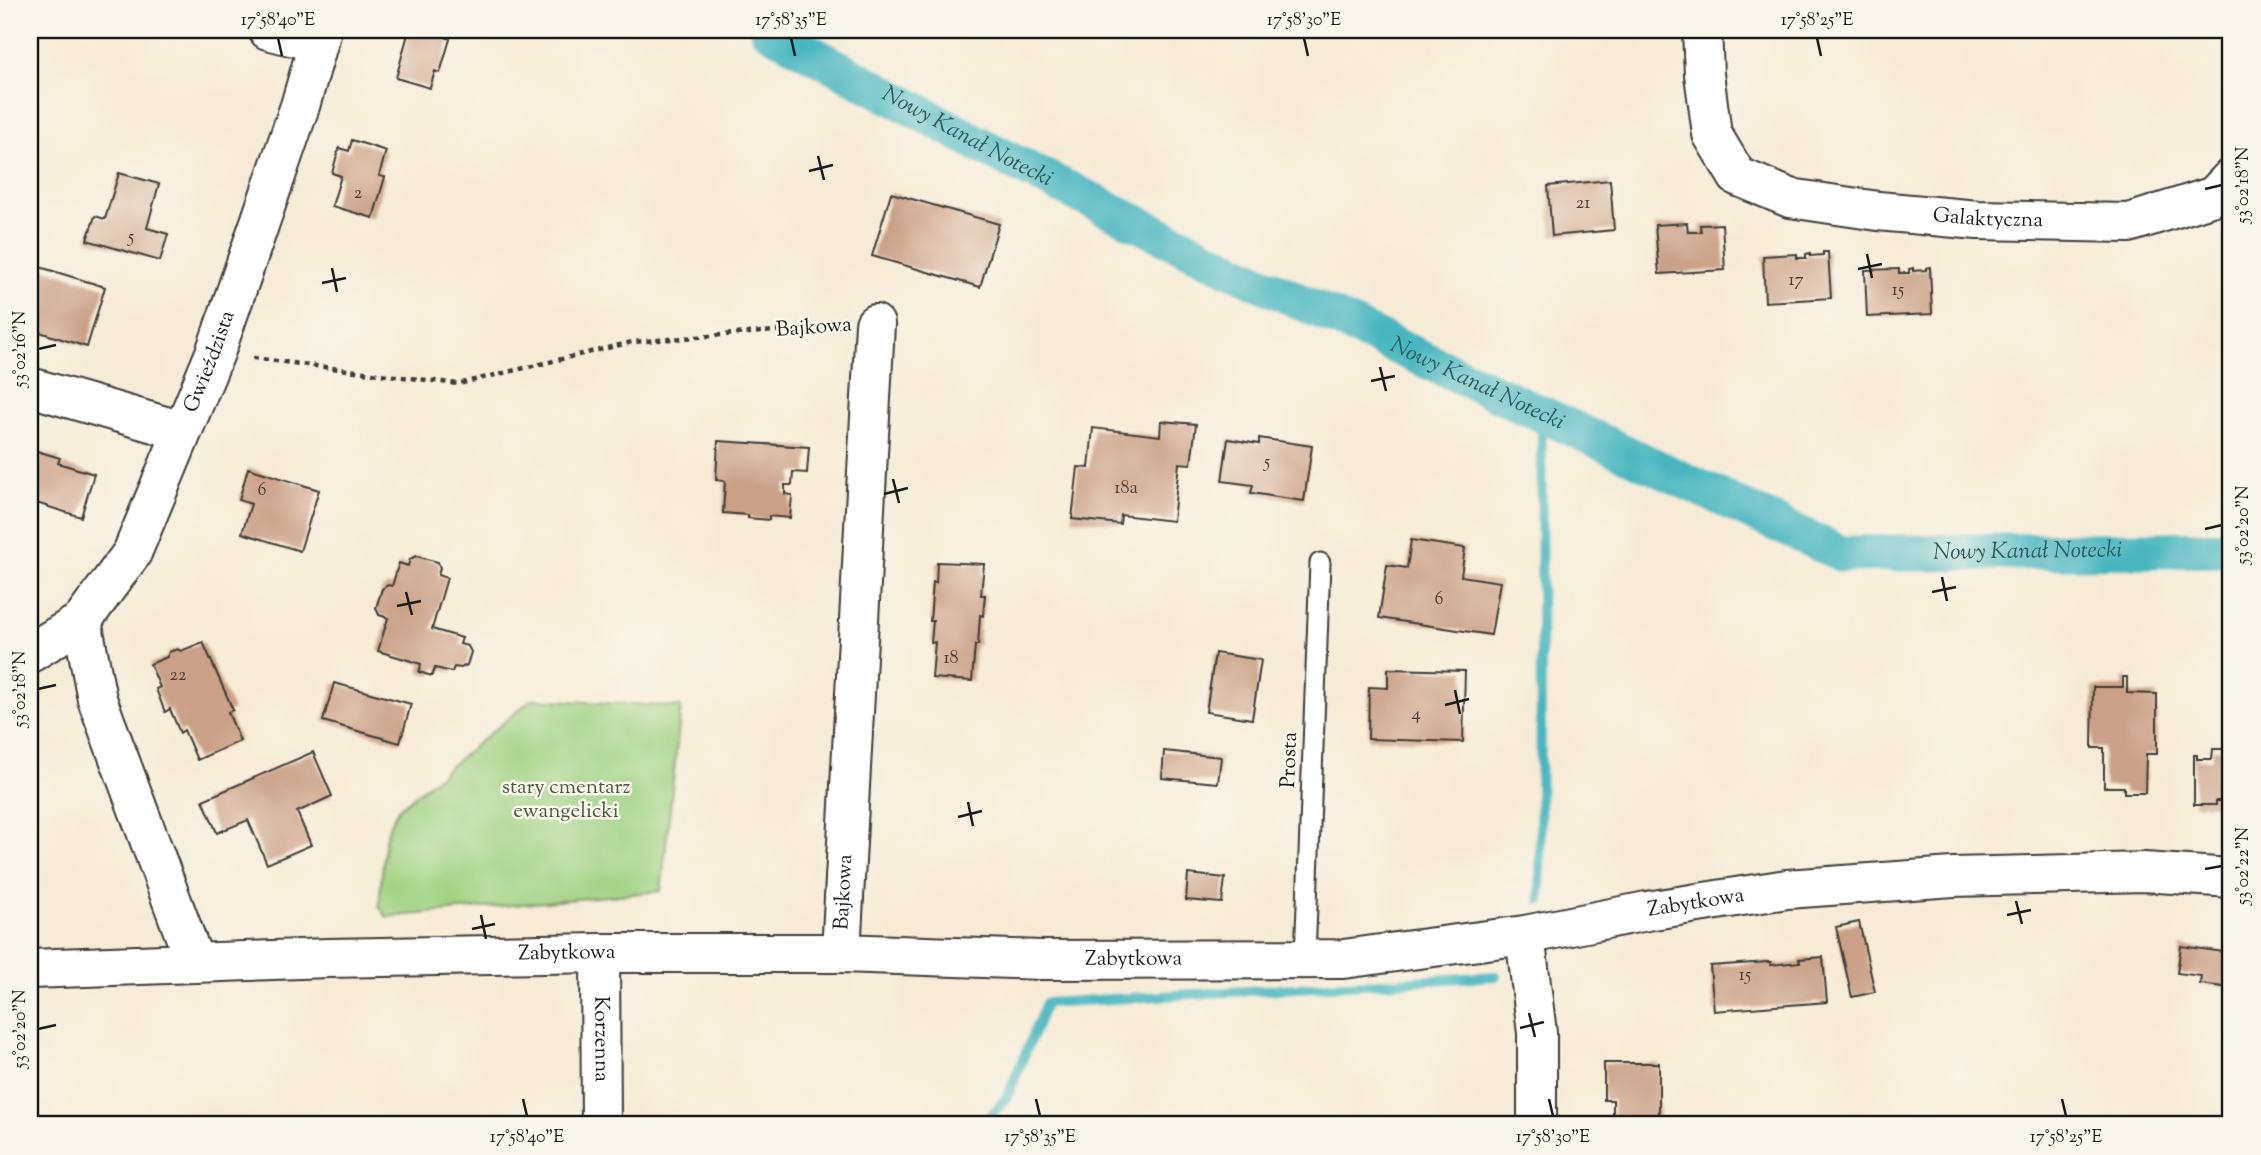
<svg xmlns="http://www.w3.org/2000/svg" width="2261" height="1155" viewBox="0 0 2261 1155" font-family="'Sorts Mill Goudy',serif">
  <style>
    .green { fill: #9ed07f; stroke: #5d764e; stroke-width: 2 }
    .lines { fill: none; stroke-linecap: round; stroke-linejoin: round }
    .stream { stroke: #47b6c0; stroke-width: 10 }
    .canal { stroke: #47b6c0; stroke-width: 37 }
    .building { fill: #cba086 }
    .service-casing { stroke: #3d3b38; stroke-width: 23 }
    .minor-casing { stroke: #3d3b38; stroke-width: 42 }
    .tertiary-casing { stroke: #3d3b38; stroke-width: 42 }
    .path { stroke: #3d3b38; stroke-width: 4.5; stroke-dasharray: 5 5; stroke-linecap: butt }
    .service { stroke: #fff; stroke-width: 19 }
    .minor { stroke: #fff; stroke-width: 38 }
    .tertiary { stroke: #fff; stroke-width: 38 }
    .ticks { fill: none; stroke: #1c1c1c; stroke-width: 2.5 }
    .labels { text-anchor: middle; dominant-baseline: central; stroke-width: 5; stroke-linejoin: round; paint-order: stroke }
    .number-label { font-size: 18px; fill: #483d36 }
    .street-label { font-size: 21px; fill: #1c1c1c; stroke: #fbf7ec }
    .park-label { font-size: 21px; fill: #4a5b3f; stroke: #fbf7ec }
    .water-label { font-size: 23px; font-style: italic; fill: #2d5a5e; stroke: #fbf7ec }
    .neatline { fill: none; stroke: #1c1c1c; stroke-width: 2.5 }
    .ticks-label { font-size: 18px; text-anchor: middle; fill: #1c1c1c }
  </style>
  <rect width="100%" height="100%" fill="#fbf7ec"/>
  <filter id="ink" filterUnits="userSpaceOnUse"><feTurbulence type="fractalNoise" baseFrequency=".0143" numOctaves="2"/><feDisplacementMap in="SourceGraphic" scale="14" xChannelSelector="R" yChannelSelector="G"/><feConvolveMatrix kernelMatrix="1 2 1 2 8 2 1 2 1" color-interpolation-filters="sRGB"/></filter>
  <filter id="wash" filterUnits="userSpaceOnUse"><feTurbulence type="fractalNoise" baseFrequency=".00686" numOctaves="4" result="noise"/><feDisplacementMap in="SourceGraphic" scale="28" xChannelSelector="R" yChannelSelector="G"/><feGaussianBlur stdDeviation="1.57" result="paint"/><feColorMatrix in="noise" values="0 0 0 0 0 0 0 0 0 0 0 0 0 0 0 0 0 1.4 0 .05"/><feComposite in="paint" operator="in"/></filter>
  <g filter="url(#wash)">
    <rect width="100%" height="100%" fill="#f6ebd6"/>
    <path class="green" d="M532,699L681,707L661,891L387,917L379,906L385,840L390,824L398,809Z"/>
    <g class="lines">
      <path class="stream" d="M1540,900L1542,414
        M983,1125L1007,1097L1046,1003L1496,976"/>
      <path class="canal" id="s1" d="M768,30L1003,157L1228,268L1842,554L2231,549"/>
    </g>
    <g id="blocks">
      <path class="building" d="M409,30L429,32L441,30L446,37L450,39L440,73L435,71L430,88L396,78Z
        M352,140L386,151L379,176L385,177L373,218L332,206L341,176L332,173L339,148L349,151Z
        M119,173L159,184L147,228L168,234L160,261L87,240L95,216L105,219Z
        M1610,180L1614,230L1552,236L1548,186Z
        M891,193L999,224L980,287L872,256Z
        M1687,223L1688,232H1701L1700,225L1722,224L1725,270L1659,274L1655,225Z
        M1823,252H1828L1831,298L1765,302L1763,256L1797,254V258H1806V254L1810,253V256L1823,255Z
        M30,264L105,287L87,347L30,329Z
        M1930,267L1932,314L1867,317L1865,270L1899,269V273H1909V269L1913,268V271L1926,270V268Z
        M1161,421L1196,424L1191,464L1179,463L1173,521L1121,515L1120,524L1072,519L1078,467L1089,468L1093,428L1160,436Z
        M1259,438L1312,446L1304,501L1251,493L1253,485L1222,481L1228,439L1259,444Z
        M718,441L809,447L807,473L793,472L792,485H785V494L792,495L790,518L769,516V520L748,518V515L723,513L725,481L716,480Z
        M30,449L60,458L58,463L94,474L81,517L30,501Z
        M248,468L319,490L300,551L242,533L251,504L239,500Z
        M1411,540L1465,548L1461,576L1500,582L1491,635L1379,618L1387,565L1407,568Z
        M416,556L438,562L440,568L438,575L447,578L432,629L462,638L460,644L468,646L471,652L467,665L461,668L454,667L452,672L435,668L432,676L419,672L421,664L378,651L388,618L379,615L376,608L382,589L388,585L392,586L399,563L408,566L410,559Z
        M937,562L984,564L981,595H985L983,616L980,615L978,645H975L972,681L932,678L935,642L931,643L933,621H930L933,582L936,583Z
        M203,642L233,710L228,712L240,741L197,760L184,730L180,733L170,709L165,712L156,689L160,687L150,664L167,657L169,652L177,649L181,651Z
        M1215,653L1261,660L1252,719L1206,712Z
        M1388,669L1465,671L1463,742L1368,739L1369,687L1388,688Z
        M2123,677H2127V693L2157,694V754H2146L2145,793H2124V787H2104V748H2092L2093,687H2123Z
        M334,683L411,704L400,743L323,721Z
        M2213,749H2231V801H2216V805H2194V755H2197V759H2212Z
        M1164,751L1221,757L1218,783L1162,778Z
        M313,752L332,796L297,812L311,845L267,864L248,820L217,833L203,800Z
        M1188,874L1225,878L1222,903L1186,900Z
        M1859,922L1875,992L1852,997L1836,927Z
        M2181,946L2231,953V988L2200,984L2201,976L2177,973Z
        M1823,957L1827,1002L1714,1011L1710,966L1768,962H1771V965L1800,962L1799,959Z
        M1604,1063H1659V1125H1613V1100H1604Z"/>
    </g>
  </g>
  <g filter="url(#ink)">
    <use href="#blocks" fill-opacity="0" stroke="#3d3b38" stroke-width="2"/>
    <g class="lines">
      <g class="service-casing">
        <path id="service" d="M1305,958L1320,563"/>
      </g>
      <g class="minor-casing">
        <g id="minor">
          <path d="M268,30L318,43"/>
          <path id="s2" d="M1702,30L1704,74L1712,134L1737,176L1790,198L1878,211L1978,220L2129,223L2214,196L2231,178"/>
          <path d="M30,387L182,431"/>
          <path d="M82,621L97,699L195,963"/>
          <path id="s3" d="M30,653L82,621L132,553L215,353L300,106L322,30"/>
          <path d="M1525,935L1537,1033V1125"/>
          <path id="s4" d="M600,953L601,1125"/>
          <path id="s5" d="M841,953L875,324"/>
        </g>
      </g>
      <g class="tertiary-casing">
        <g id="tertiary">
          <path id="s6" d="M30,969L328,958L600,953H841L1041,960L1343,959L1525,935L1647,911L1787,889L1953,877L2144,872L2231,878"/>
        </g>
      </g>
      <path class="path" d="M253,358L458,384L632,342L839,326"/>
      <use href="#service" class="service"/>
      <use href="#minor" class="minor"/>
      <use href="#tertiary" class="tertiary"/>
    </g>
  </g>
  <path class="ticks" d="M278,38L282,56M791,38L795,56M1304,38L1308,56M1817,38L1821,56M818,156L824,180M809,171L833,165M2205,189L2222,185M1867,254L1872,278M332,268L337,292M1858,269L1882,264M322,283L346,278M38,349L56,345M1380,367L1386,391M1371,381L1395,376M893,479L899,503M884,494L908,488M2205,529L2222,525M1942,577L1947,601M406,592L412,615M1932,592L1956,587M397,606L421,601M38,689L56,685M1455,690L1460,714M1445,705L1469,699M968,802L973,826M958,817L982,811M2205,869L2222,866M2016,901L2022,924M481,915L486,939M2007,915L2031,910M472,929L495,924M1529,1013L1535,1037M1520,1028L1544,1022M38,1029L56,1025M523,1099L527,1116M1036,1099L1040,1116M1549,1099L1553,1116M2062,1099L2066,1116"/>
  <g class="labels">
    <g class="number-label">
      <text x="358" y="194">2</text>
      <text x="1583" y="204">21</text>
      <text x="131" y="238">5</text>
      <text x="1796" y="281">17</text>
      <text x="1898" y="291">15</text>
      <text x="1267" y="463">5</text>
      <text x="1126" y="489">18a</text>
      <text x="262" y="491">6</text>
      <text x="1439" y="600">6</text>
      <text x="951" y="659">18</text>
      <text x="178" y="676">22</text>
      <text x="1416" y="715">4</text>
      <text x="1745" y="976">15</text>
    </g>
    <g class="street-label">
      <text stroke="none"><textPath href="#s2" startOffset="410">Galaktyczna</textPath></text>
      <text transform="translate(814 328) rotate(-4)">Bajkowa</text>
      <text stroke="none"><textPath href="#s3" startOffset="352">Gwieździsta</textPath></text>
      <text transform="translate(1290 760) rotate(-88)">Prosta</text>
      <text stroke="none"><textPath href="#s5" startOffset="61">Bajkowa</textPath></text>
      <text stroke="none"><textPath href="#s6" startOffset="1671">Zabytkowa</textPath></text>
      <text stroke="none"><textPath href="#s6" startOffset="537">Zabytkowa</textPath></text>
      <text stroke="none"><textPath href="#s6" startOffset="1104">Zabytkowa</textPath></text>
      <text stroke="none"><textPath href="#s4" startOffset="86">Korzenna</textPath></text>
    </g>
    <g class="park-label">
      <text x="566" y="788">stary cmentarz<tspan x="566" dy="24">ewangelicki</tspan></text>
    </g>
    <g class="water-label">
      <text stroke="none"><textPath href="#s1" startOffset="226">Nowy Kanał Notecki</textPath></text>
      <text stroke="none"><textPath href="#s1" startOffset="793">Nowy Kanał Notecki</textPath></text>
      <text stroke="none"><textPath href="#s1" startOffset="1381">Nowy Kanał Notecki</textPath></text>
    </g>
  </g>
  <rect width="2261" height="1155" fill="none" stroke="#fbf7ec" stroke-width="77"/>
  <rect x="38" y="38" width="2184" height="1078" class="neatline"/>
  <g class="ticks-label">
    <text x="278" y="25">17°58'40"E</text>
    <text x="791" y="25">17°58'35"E</text>
    <text x="1304" y="25">17°58'30"E</text>
    <text x="1817" y="25">17°58'25"E</text>
    <text transform="translate(2242 185) rotate(-90)" y="6">53°02'18"N</text>
    <text transform="translate(19 349) rotate(-90)" y="6">53°02'16"N</text>
    <text transform="translate(2242 525) rotate(-90)" y="6">53°02'20"N</text>
    <text transform="translate(19 689) rotate(-90)" y="6">53°02'18"N</text>
    <text transform="translate(2242 866) rotate(-90)" y="6">53°02'22"N</text>
    <text transform="translate(19 1029) rotate(-90)" y="6">53°02'20"N</text>
    <text x="527" y="1142">17°58'40"E</text>
    <text x="1040" y="1142">17°58'35"E</text>
    <text x="1553" y="1142">17°58'30"E</text>
    <text x="2066" y="1142">17°58'25"E</text>
  </g>
</svg>
